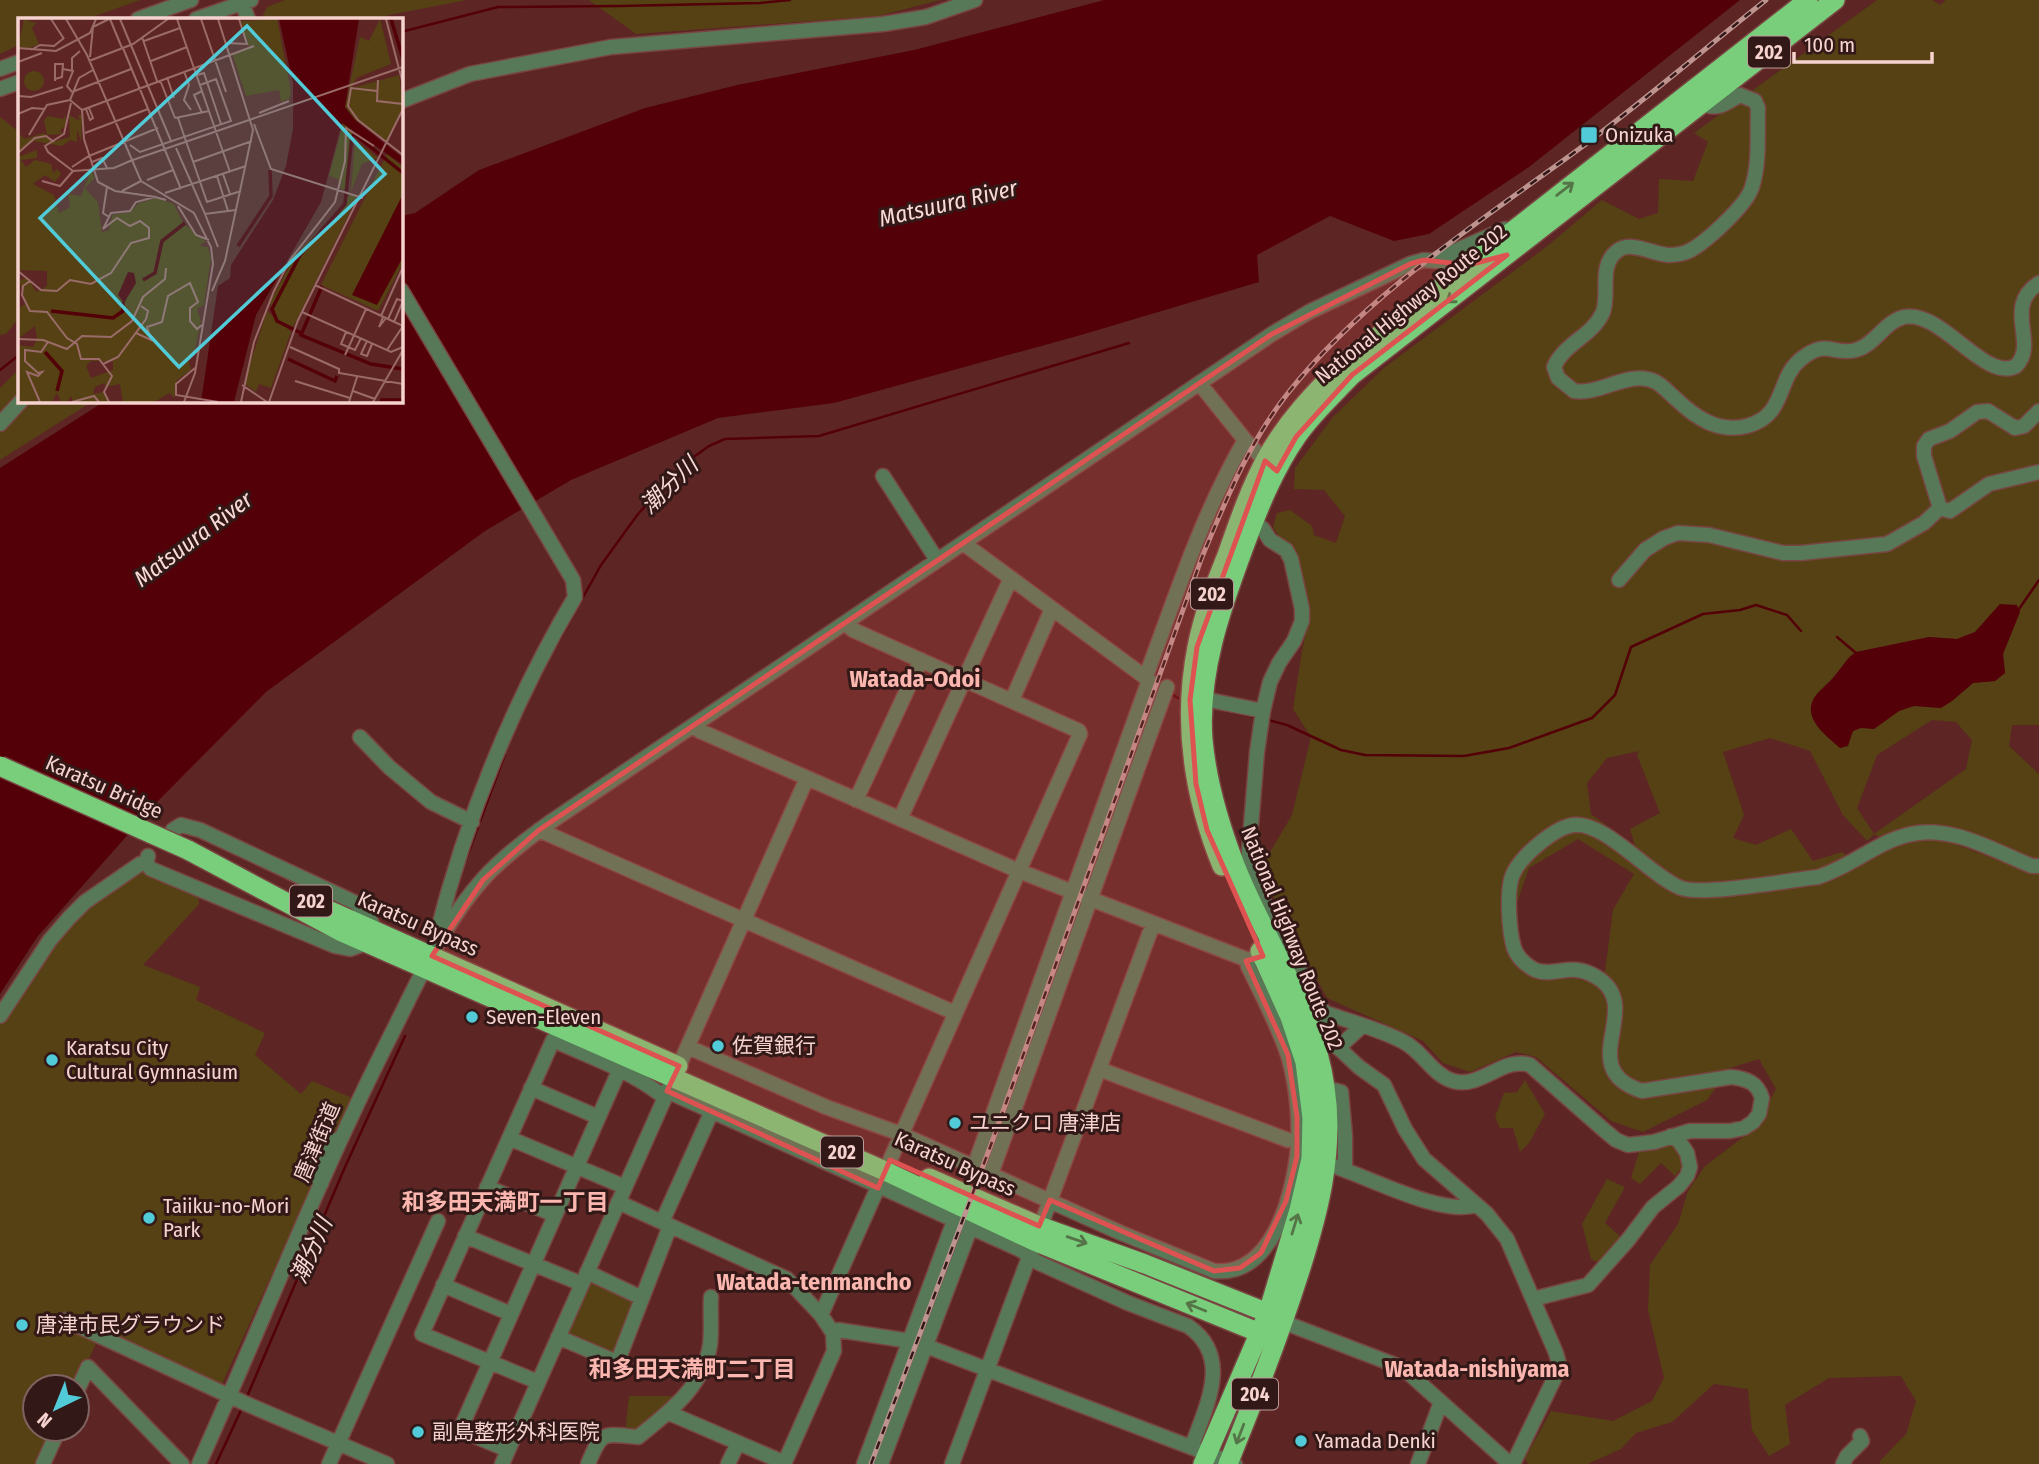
<svg xmlns="http://www.w3.org/2000/svg" width="2039" height="1464" viewBox="0 0 2039 1464" font-family="'Fira Sans Condensed','Noto Sans JP',sans-serif">
  <style>
    .green { fill: #554114; fill-rule: evenodd }
    .water { fill: #540008 }
    .lines { fill: none; stroke-linecap: round; stroke-linejoin: round }
    .stream { stroke: #540008; stroke-width: 2.5 }
    .minor-casing { stroke: #794543; stroke-width: 17 }
    .highway-casing { stroke: #794543; stroke-width: 22 }
    .minor { stroke: #577957; stroke-width: 14 }
    .highway { stroke: #78ce7a; stroke-width: 19 }
    .rail-casing { stroke: #be9491; stroke-width: 5 }
    .rail { stroke: #321917; stroke-width: 2.5; stroke-dasharray: 8; stroke-linecap: butt }
    .highway-bridge-casing { stroke: #794543; stroke-width: 22; stroke-linecap: butt }
    .highway-bridge { stroke: #78ce7a; stroke-width: 19 }
    .oneway { stroke: #557448 }
    .marked { fill: #de5352; fill-opacity: 0.2; stroke: #de5352; stroke-width: 5; stroke-linejoin: round }
    .poi-dot { fill: #52cbd8; stroke: #321917; stroke-width: 2.5 }
    .labels { text-anchor: middle; dominant-baseline: central; stroke-width: 6; stroke-linejoin: round; paint-order: stroke }
    .shield { fill: #321917; stroke: #bb9b98; stroke-width: 2 }
    .shield-label { font-size: 19px; font-weight: bold; fill: #f6d3cf }
    .poi-label { font-size: 21px; fill: #f6d3cf; stroke: #321917; text-anchor: start }
    .street-label { font-size: 21px; fill: #f6d3cf; stroke: #321917 }
    .water-label { font-size: 23px; font-style: italic; fill: #f9dad7; stroke: #321917 }
    .neighbourhood-label { font-size: 23px; font-weight: bold; fill: #fbb6b0; stroke: #321917 }
    .quarter-label { font-size: 24px; font-weight: bold; fill: #fbb6b0; stroke: #321917 }
    .inset-river { fill: none; stroke: #540008; stroke-width: 3.5 }
    .inset-road { fill: none; stroke: #9a6b68; stroke-width: 2 }
    .view { fill: #52cbd8; fill-opacity: 0.15; stroke: #52cbd8; stroke-width: 3.5 }
    .inset-edge { fill: none; stroke: #f6d3cf; stroke-width: 3.5 }
  </style>
  <rect width="100%" height="100%" fill="#5d2624"/>
  <path class="green" d="M0,0H140L87,19H19V45L0,54Z
    M285,0H467L389,15L379,19H265L263,15L267,7Z
    M589,0H940L878,16L636,34Z
    M1877,0H1932L1940,5L1946,0H2039V725H2012L2009,746L2039,774V863L1930,825L1883,839L1874,834L1867,841L1843,815L1810,751L1770,738L1723,752L1744,815L1733,838L1756,845L1791,829L1813,861L1842,852L1859,865L1904,842L1938,838L2031,872L2039,873V1464H1880V1461L1906,1434L1916,1401L1901,1376L1829,1378L1785,1405L1790,1444L1769,1456L1752,1430L1748,1389L1714,1384L1672,1422L1636,1433L1621,1449L1588,1464H1528L1525,1458L1551,1411L1613,1421L1652,1401L1664,1378L1648,1310L1650,1265L1678,1224L1688,1191L1705,1166L1755,1128L1776,1089L1759,1059L1730,1068L1707,1100L1643,1132L1611,1121L1536,1057L1516,1052L1470,1072L1443,1063L1423,1041L1327,998L1266,883V859L1292,815L1311,737L1293,709L1302,651L1309,619L1295,554L1281,540L1273,527L1277,513L1290,510L1312,526L1314,535L1336,543L1345,516L1324,490L1294,489L1295,468L1333,417L1385,367L1546,247L1602,200L1639,219L1658,213L1659,179L1693,181L1708,142L1694,133ZM2000,604L2020,612L2003,654L2005,673L1995,681L1973,683L1952,701L1941,708L1914,706L1899,711L1874,729L1861,727L1853,731L1814,698L1856,652L1929,637L1957,639L1975,632ZM1932,720L1956,722L1972,740L1966,769L1874,834L1857,808L1877,755ZM1639,751L1637,755L1660,813L1630,829L1635,846L1591,814L1587,783L1607,758ZM1578,839L1634,874L1613,910L1605,971L1596,984L1575,978L1539,980L1514,964L1504,940L1529,868Z
    M0,117L19,132V318L6,334L0,335Z
    M19,369V401H93L0,460V388Z
    M144,870L198,893L199,904L143,965L200,987L196,1000L265,1033L255,1055L301,1094L312,1081L352,1098L217,1395L98,1339L76,1387H35V1429H57L41,1464H0V1025C27,983 55,936 93,903C108,890 127,880 144,870Z
    M1525,1080L1545,1114L1529,1143L1520,1152L1513,1128H1500L1495,1117L1504,1093L1517,1092Z
    M1670,1141L1683,1152L1682,1167L1675,1176L1661,1163L1640,1184L1631,1178L1640,1149Z
    M1607,1179L1625,1187L1605,1223L1623,1239L1601,1264L1591,1259L1582,1224Z
    M587,1279L635,1298L616,1354L566,1338Z
    M629,1396H678L635,1434L625,1433Z"/>
  <path class="water" d="M1104,0H1740L1529,167L1429,234L1394,241L1330,216L1257,255L1259,282L1081,335L834,403L718,418L571,480L485,531L266,692L156,803L38,936L0,994V468L105,401H401V216L415,213L479,170L645,108L737,85L914,50Z
    M2000,604L2017,605L2020,612L2003,654L2005,673L1995,681L1973,683L1952,701L1941,708L1914,706L1899,711L1874,729L1861,728L1853,731L1848,746L1840,748C1827,736 1802,719 1814,698C1818,691 1828,684 1833,678C1841,669 1846,658 1856,652L1929,637L1957,639L1975,632Z"/>
  <g class="lines">
    <path class="stream" d="M401,32L498,7L619,6L760,3L790,0
      M0,370L19,355
      M2017,612L2039,580
      M1837,637L1856,653
      M552,653L601,565L638,514L668,481L691,459L709,446L725,439L819,436L1129,343
      M1170,693L1178,698
      M1223,710L1258,718
      M1268,720L1287,725L1341,750L1365,755L1464,756L1509,748L1592,718L1615,695L1631,647L1703,614L1740,610L1756,605L1787,615L1801,631
      M465,862L505,754
      M246,1399L345,1167L405,1036
      M216,1464L242,1408"/>
    <g class="minor-casing">
      <path id="minor" d="M241,0L248,19
        M138,19L191,0
        M196,19L251,0
        M0,69L19,62
        M0,89L19,82
        M401,101L470,74L611,47L883,24L926,17L975,0
        M1702,103C1717,112 1728,102 1740,95L1755,101L1758,108C1757,133 1760,163 1752,187C1747,205 1705,243 1689,251C1683,254 1675,255 1668,255C1652,254 1631,240 1617,251C1598,266 1610,293 1603,312C1593,336 1564,343 1554,367L1558,378L1574,391C1602,395 1629,369 1656,382C1663,386 1670,394 1676,399C1696,418 1718,433 1747,426C1787,415 1776,379 1801,359C1827,338 1833,356 1856,350C1875,345 1884,322 1904,317C1941,309 1985,383 2016,366C2039,343 2002,307 2039,283
        M1437,259L1505,229
        M401,290L573,580L575,597C513,702 466,819 436,937
        M1200,384L1245,440L1270,466
        M0,424L21,401
        M883,476L937,560
        M1940,508L1924,456V446L1929,439L1950,431L1977,412L1988,411L2015,428L2024,426L2039,411
        M1940,508L1950,511L1989,484L2039,472
        M1254,521L1263,529L1270,540L1286,550L1291,559L1302,609V621L1294,641L1279,663L1270,682L1263,711L1257,752L1248,863L1252,879L1284,941
        M963,543L1149,680L974,1167
        M1619,580L1645,550L1664,538L1678,533L1709,535L1783,553H1801L1887,544L1924,523L1940,508
        M1146,676C1176,596 1202,514 1245,440
        M1204,699L1263,711
        M1012,700L1052,609
        M360,737L389,767L431,802L472,822
        M856,800L921,660
        M900,819L1011,578
        M173,830L181,825L200,830L356,903L366,913L375,929
        M539,830L955,1013
        M148,856L146,863L151,869L335,946L350,949L367,943
        M1248,960C1263,956 1271,947 1284,941L1319,1007L1326,1013C1351,1022 1379,1029 1402,1041C1422,1050 1431,1074 1453,1081C1481,1089 1503,1056 1530,1065L1604,1130L1616,1140L1628,1145L1654,1142L1690,1131H1730L1744,1128L1753,1122L1759,1114L1762,1098C1757,1082 1747,1079 1731,1077L1642,1091C1574,1069 1642,1011 1601,980C1594,975 1586,971 1577,970C1563,968 1549,976 1535,970C1526,965 1517,957 1514,948C1509,931 1506,889 1513,874C1521,856 1554,828 1573,825C1604,820 1650,876 1681,888C1704,896 1790,880 1818,877C1850,867 1876,843 1907,835C1949,823 1994,851 2032,866H2039
        M1319,1007L1321,1018L1330,1040L1359,1067L1384,1085L1405,1129L1424,1159L1487,1214L1507,1239L1556,1353L1559,1364L1557,1373L1513,1464
        M0,1016L50,940L69,918L85,902L140,864L146,863
        M688,1047L826,1107L901,1134L1121,1233L1214,1271C1271,1277 1291,1200 1297,1157C1301,1125 1297,1085 1288,1055C1278,1025 1262,995 1248,966V960L1019,871L700,731L693,726
        M1338,1048L1362,1026
        M1099,1069L1288,1140
        M531,1088L598,1117
        M1326,1088L1341,1092L1345,1136V1169
        M509,1138L625,1187
        M1327,1164C1364,1174 1440,1217 1476,1205
        M991,1174L1167,687
        M321,1184L313,1167L322,1146L341,1138
        M487,1187L555,1215
        M618,1202L787,1279L821,1315L833,1333L834,1351L784,1464
        M662,1222L712,1111
        M465,1236L582,1284
        M587,1272L642,1298
        M443,1285L511,1314
        M1533,1299L1588,1285L1628,1240L1653,1207L1679,1186L1687,1176L1690,1167L1687,1153L1679,1141L1671,1136
        M821,1315L1080,734L1079,731L853,630L845,623
        M65,1320L249,1405L387,1464
        M1283,1325H1291L1403,1368L1510,1464
        M833,1333L838,1330L910,1341
        M558,1337L612,1360L619,1358L670,1226
        M926,1346L1235,1464
        M538,1382L422,1334L553,1040C588,1056 629,1070 660,1094L667,1091L1021,1250L1037,1262L1128,1303L1188,1326C1233,1357 1206,1406 1192,1446
        M77,1391L88,1367L182,1464
        M669,1413L785,1463
        M508,1450L460,1430L619,1071
        M43,1464L59,1429
        M199,1464C263,1322 319,1177 389,1039C417,984 442,925 483,879C503,857 527,839 552,821L1272,334L1309,312L1410,264L1424,260L1472,264
        M329,1464L438,1221
        M502,1464L807,778
        M588,1464C602,1430 603,1434 638,1437C668,1413 704,1386 710,1345C712,1330 710,1312 711,1297
        M728,1464L738,1443
        M864,1464L954,1221
        M881,1464L970,1229
        M952,1464L1153,924
        M1418,1464L1441,1402
        M1843,1464L1847,1456L1862,1441L1860,1436"/>
    </g>
    <g class="highway-casing">
      <path id="highway" d="M188,850L342,932L885,1171L1034,1241L1260,1333L1272,1328
        M1222,866C1193,795 1182,723 1197,647C1203,615 1215,585 1227,555C1238,524 1249,491 1265,461C1285,423 1315,392 1345,362L1808,0
        M299,897L678,1066
        M929,1178L1039,1226L1145,1264L1268,1313L1276,1320
        M1203,1464L1268,1313L1299,1210L1311,1159L1312,1118L1305,1062L1290,1017L1260,951
        M1228,1464C1253,1402 1278,1340 1298,1277C1318,1215 1335,1153 1325,1087C1314,1008 1264,939 1235,865C1220,826 1207,783 1203,740C1198,673 1221,609 1244,547C1258,509 1274,469 1297,436C1313,413 1333,395 1352,375L1835,0"/>
    </g>
    <use href="#minor" class="minor"/>
    <use href="#highway" class="highway"/>
    <g class="rail-casing">
      <path id="rail" d="M871,1464L992,1142L1202,557C1226,500 1249,442 1288,393C1367,294 1478,223 1579,149C1643,102 1704,49 1766,0"/>
    </g>
    <use href="#rail" class="rail"/>
    <g class="highway-bridge-casing">
      <path id="highway-bridge" d="M0,766L188,850"/>
    </g>
    <use href="#highway-bridge" class="highway-bridge"/>
  </g>
  <defs><path id="oneway-shaft" d="M-6 0H5M1.5-3L5.5 0L1.5 3" fill="none" stroke-width="1.6" stroke-linecap="round" stroke-linejoin="round" transform="scale(1.75)"/></defs>
  <g class="oneway">
    <use href="#oneway-shaft" transform="translate(1565 189) rotate(-38)"/>
    <use href="#oneway-shaft" transform="translate(1455 296) rotate(142)"/>
    <use href="#oneway-shaft" transform="translate(1295 1224) rotate(-73)"/>
    <use href="#oneway-shaft" transform="translate(1077 1240) rotate(19)"/>
    <use href="#oneway-shaft" transform="translate(1196 1307) rotate(-158)"/>
    <use href="#oneway-shaft" transform="translate(1240 1434) rotate(111)"/>
  </g>
  <path class="marked" d="M1507,255L1352,375L1296,437L1277,471L1265,461L1197,647L1190,700L1196,784L1207,830L1263,956L1246,961L1288,1055L1297,1117V1156L1286,1201L1261,1253L1240,1268L1214,1271L1050,1200L1039,1226L890,1160L878,1188L667,1091L679,1066L432,956L483,880L539,830L1272,334L1410,264L1424,260L1468,265Z"/>
  <g class="poi-dot">
    <rect x="1580" y="126" width="18" height="18" rx="3.5"/>
    <circle cx="472" cy="1017" r="7"/>
    <circle cx="718" cy="1046" r="7"/>
    <circle cx="52" cy="1060" r="7"/>
    <circle cx="955" cy="1123" r="7"/>
    <circle cx="149" cy="1218" r="7"/>
    <circle cx="22" cy="1325" r="7"/>
    <circle cx="418" cy="1432" r="7"/>
    <circle cx="1301" cy="1441" r="7"/>
  </g>
  <g class="labels">
    <g class="shield">
      <rect x="1748" y="36.5" width="42" height="31" rx="5"/>
      <rect x="1191" y="578.5" width="42" height="31" rx="5"/>
      <rect x="290" y="885.5" width="42" height="31" rx="5"/>
      <rect x="821" y="1136.5" width="42" height="31" rx="5"/>
      <rect x="1232" y="1378.5" width="46" height="31" rx="5"/>
    </g>
    <g class="shield-label">
      <text x="1769" y="52">202</text>
      <text x="1212" y="594">202</text>
      <text x="311" y="901">202</text>
      <text x="842" y="1152">202</text>
      <text x="1255" y="1394">204</text>
    </g>
    <g class="poi-label">
      <text x="1605" y="135">Onizuka</text>
      <text x="486" y="1017">Seven-Eleven</text>
      <text x="732" y="1046">佐賀銀行</text>
      <text x="66" y="1048">Karatsu City<tspan x="66" dy="24">Cultural Gymnasium</tspan></text>
      <text x="969" y="1123">ユニクロ 唐津店</text>
      <text x="163" y="1206">Taiiku-no-Mori<tspan x="163" dy="24">Park</tspan></text>
      <text x="36" y="1325">唐津市民グラウンド</text>
      <text x="432" y="1432">副島整形外科医院</text>
      <text x="1315" y="1441">Yamada Denki</text>
    </g>
    <g class="street-label">
      <text transform="translate(1411 304) rotate(-39)">National Highway Route 202</text>
      <text transform="translate(104 787) rotate(24)">Karatsu Bridge</text>
      <text transform="translate(418 924) rotate(24)">Karatsu Bypass</text>
      <text transform="translate(1292 938) rotate(68)">National Highway Route 202</text>
      <text transform="translate(317 1142) rotate(-67)">唐津街道</text>
      <text transform="translate(955 1164) rotate(24)">Karatsu Bypass</text>
    </g>
    <g class="water-label">
      <text transform="translate(948 203) rotate(-13)">Matsuura River</text>
      <text transform="translate(669 485) rotate(-44)">潮分川</text>
      <text transform="translate(193 539) rotate(-37)">Matsuura River</text>
      <text transform="translate(311 1250) rotate(-66)">潮分川</text>
    </g>
    <g class="neighbourhood-label">
      <text x="505" y="1202">和多田天満町一丁目</text>
      <text x="692" y="1369">和多田天満町二丁目</text>
    </g>
    <g class="quarter-label">
      <text x="915" y="679">Watada-Odoi</text>
      <text x="814" y="1282">Watada-tenmancho</text>
      <text x="1477" y="1369">Watada-nishiyama</text>
    </g>
  </g>
  <g transform="translate(18 18)">
    <rect width="385" height="385" fill="#5d2624"/>
    <path d="M6,1L17,5L18,1V5L14,10L21,26L12,30L0,29ZM259,1L273,73L271,81L263,84L261,72L228,78L214,35L231,29L222,3ZM362,1L373,46L338,60L334,70L381,57L385,87L370,124L336,101L327,89L342,19L351,23ZM6 63a10 10 0 1 1 20 0a10 10 0 1 1-20 0ZM46,96L49,105L42,113L45,116L29,117L26,102L30,98L46,101ZM51,97L62,103L60,97H64L63,123L59,111V124L52,122L44,128L16,123L0,134V115L7,121L26,115L34,124L52,119ZM329,105L335,110L329,172L323,171L320,161L311,158L325,106ZM337,122L360,140L344,146L333,174ZM19,132V140L3,142L8,149L17,142L33,146L35,155L39,151L43,156L37,164L27,157L15,166L36,177L41,195L52,189L50,176L63,178L73,152L77,160L67,170L80,184L84,214L91,212L94,197L112,194L121,185L138,180L156,186L165,205L188,223L181,228L190,229L193,240L186,287L179,291L183,303L176,337L170,339L173,352L159,362L156,380L152,375L136,384H105L102,366L88,369L86,365L77,369L75,376L86,374L90,384H55L53,378L49,384H43L39,375L34,384H0V327L15,329L19,321L17,308L0,321V290L8,286L1,262L10,260L18,274L29,268V253L0,252V139ZM73,343H95V352L73,360L68,348ZM369,136L385,149V245L360,293L303,267ZM332,176L339,180L275,309L267,307L257,299L252,284L277,238L300,213L314,208ZM249,293L273,314L253,370L241,366L238,374L226,365Z" fill="#554114" fill-rule="evenodd"/>
    <path d="M261,1H341L327,89L338,103L385,140V147L324,105L303,184L238,297L216,384H183L200,268L212,260L213,247L255,182L268,148L275,111V65ZM385,176V239L359,287L334,277ZM110,254L116,255L118,265L106,285L100,277Z" fill="#540008"/>
    <path class="inset-river" d="M373,1L385,41M335,115L385,155M220,228L253,178L252,152M125,262L137,255L144,223L167,205M304,268L283,317L353,346L385,351M33,293L95,300L105,293V284M283,315L259,303L254,291L282,237L327,186L334,117M27,334L44,353L39,373M270,341L317,363L319,358M362,382H385"/>
    <path class="inset-road" d="M33,1L46,21M48,1L69,37L123,163L176,195L193,229L195,246L177,355L166,384M92,1L104,30M102,1L153,123M159,1L212,154M183,1L208,74M368,1L385,66M124,19L139,63M126,23L162,10M208,25L229,26L221,1M0,30L38,33L72,15L78,1M105,30L163,171M13,32L22,27L36,28L46,20M72,39L75,9L91,1M71,43L115,26L150,1M133,43L169,29M0,44L24,35M45,51L55,53L49,68L54,74M54,52V40L62,33M75,52L61,60L52,82L64,92L66,121L80,164L97,173L138,179M166,53L171,67L166,82L173,92M179,57L186,55L203,106M149,59L156,80M37,61L44,59L45,46H37V63M142,62L157,100M360,62L359,83L385,86M359,73L333,70L330,88L340,102L385,137M54,74L113,51M0,78L13,79L45,69M53,85L46,116L27,128L30,134L55,153L96,150L112,143M68,91L72,102L75,100L71,90M64,92L236,28M184,95L176,77L184,73M241,95L271,83M0,96L14,90L27,91M157,100L191,93M160,100L189,184L223,173M236,106L253,151L345,180M67,115L130,91M11,117L29,87L52,82M112,127L122,134L213,103L198,61L182,67M158,130L187,196L218,192M0,135L17,120L28,118L36,124M112,143L385,49M74,144L84,140L89,150M175,144L234,123M54,149L71,138L140,110M205,156L212,176M199,158L210,193M129,162L155,152M24,163L42,168L55,153M89,169L85,195L91,199M104,173L123,163M147,175L228,148M160,188L178,217L191,222M187,196L200,229M0,253L23,272L39,273L52,262L73,266L93,255L113,225L131,220V210L122,203L112,208L99,200L85,211L93,195L112,193L118,184L137,179L148,182M12,263L5,268L4,277L12,293L29,294L49,320L59,326L63,341H81L94,358L86,374L91,384M297,267L385,308M194,273L207,243L235,112L200,1M284,294L373,334L385,329M363,298L385,249M365,299L361,309L368,300M370,301L379,281L385,283L376,304M328,314L323,326L337,332L343,320M118,315L133,322L129,309L144,304L150,278L172,265L180,284L172,290V303L179,311L184,307M0,321L25,322L49,331L64,318L93,319L114,303L125,279L147,261L148,250M349,323L343,336L349,338L354,326M272,329L321,351V355L385,366M369,332L385,308M327,337L348,291M85,346L100,339L128,301L130,293L123,288M177,350L158,366V377L200,384M277,363L332,380M224,367L249,384M335,373L357,381M22,384L9,354L20,358L24,354L20,355L7,343V332L23,334L30,324M54,384L76,378L81,384M223,384L236,324L256,273L272,242L317,184L327,143L328,110L356,128M251,384L280,302L385,91M331,384L339,359M355,384L385,332"/>
    <path class="view" d="M229,8L367,156L161,349L22,200Z"/>
    <rect width="385" height="385" class="inset-edge"/>
  </g>
  <g transform="translate(56 1408) rotate(223)"><circle r="33" fill="#321917" stroke="#806361" stroke-width="2"/>
  <path d="M0-5L12 26L0 18L-12 26Z" fill="#52cbd8"/>
  <text y="-10" font-size="19" font-weight="bold" text-anchor="middle" fill="#f6d3cf">N</text>
  </g>
  <path d="M1794 52v10h138v-10" fill="none" stroke="#f6d3cf" stroke-width="3.5"/>
  <text x="1804" y="52" font-size="21" fill="#f6d3cf" stroke="#321917" stroke-width="5" paint-order="stroke">100 m</text>
</svg>
